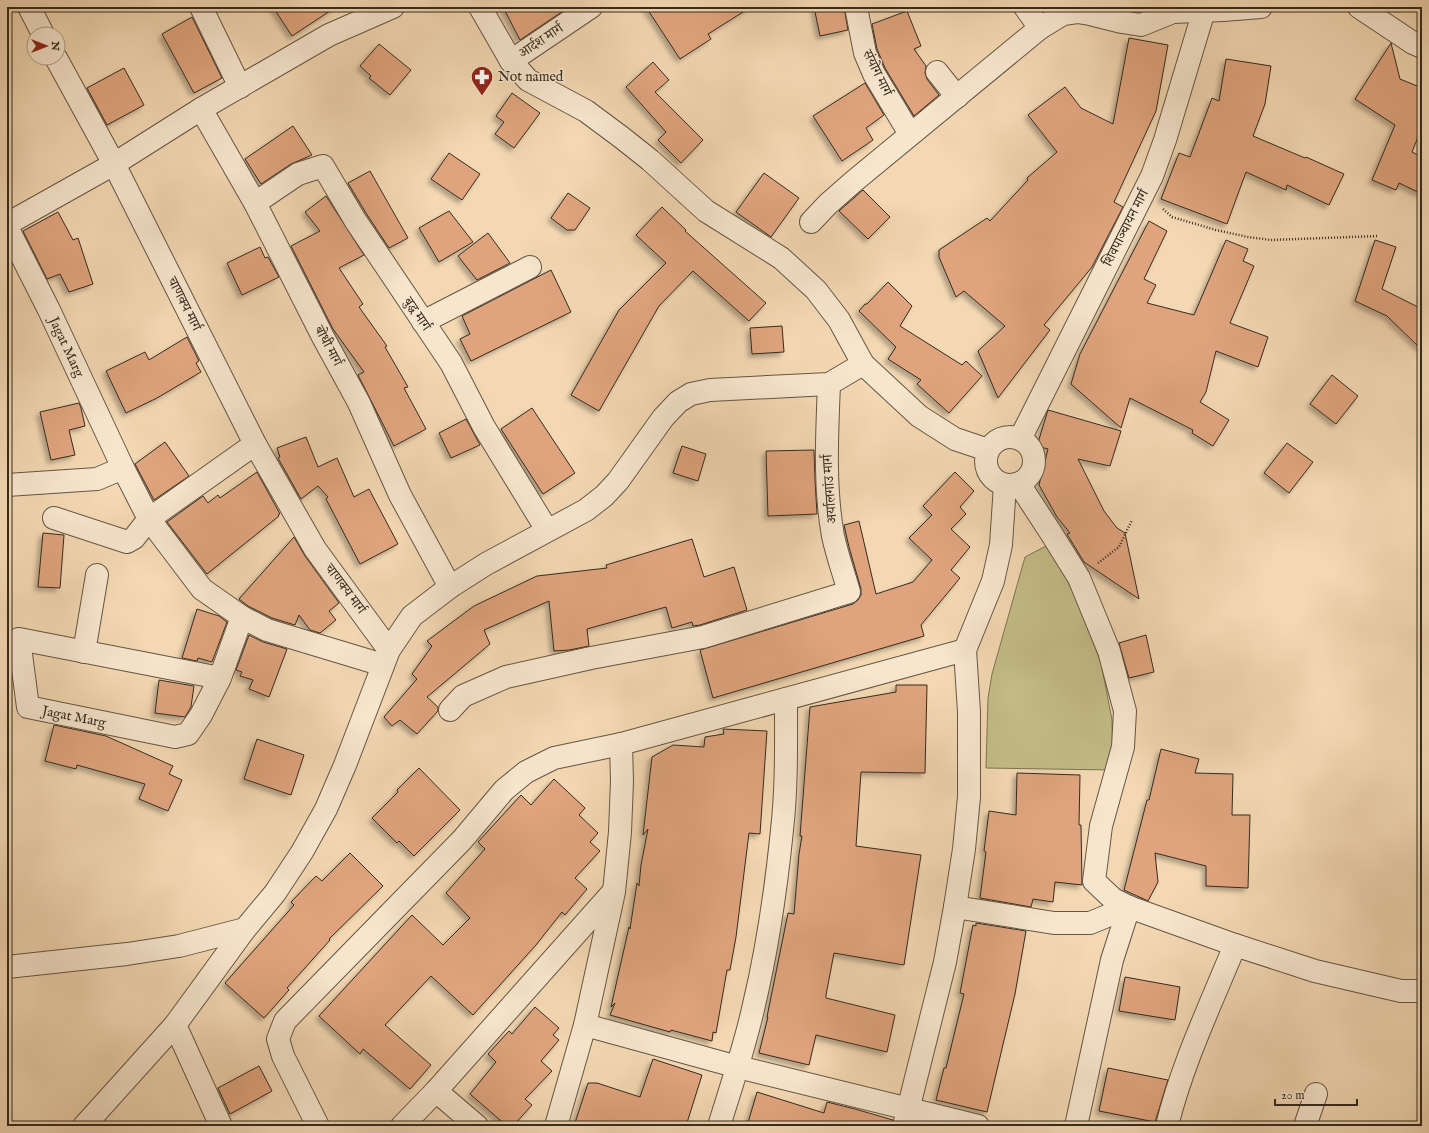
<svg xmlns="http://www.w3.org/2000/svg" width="1429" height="1133" viewBox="0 0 1429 1133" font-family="'IM FELL English','Noto Serif Devanagari',serif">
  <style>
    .green { fill: #c3bc87; stroke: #7c7453 }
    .building { fill: #dfa47e; stroke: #342b1f; filter: url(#shadow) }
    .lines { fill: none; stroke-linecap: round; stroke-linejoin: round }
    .minor-casing { stroke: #645644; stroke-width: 24 }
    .path { stroke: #342b1f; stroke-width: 2.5; stroke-dasharray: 1 2; stroke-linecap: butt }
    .minor { stroke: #f7e6ce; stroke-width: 22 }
    .labels { text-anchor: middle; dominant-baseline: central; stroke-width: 3; stroke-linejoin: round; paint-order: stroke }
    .street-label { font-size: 14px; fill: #342b1f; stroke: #f7e6ce }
    .poi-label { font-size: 14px; fill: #342b1f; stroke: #f7e6ce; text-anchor: start }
  </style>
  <defs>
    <filter id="shadow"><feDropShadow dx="-3.5" dy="3.5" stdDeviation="2" flood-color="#0004"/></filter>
  </defs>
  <rect width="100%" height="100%" fill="#f3d8b3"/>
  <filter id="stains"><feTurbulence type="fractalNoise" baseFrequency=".005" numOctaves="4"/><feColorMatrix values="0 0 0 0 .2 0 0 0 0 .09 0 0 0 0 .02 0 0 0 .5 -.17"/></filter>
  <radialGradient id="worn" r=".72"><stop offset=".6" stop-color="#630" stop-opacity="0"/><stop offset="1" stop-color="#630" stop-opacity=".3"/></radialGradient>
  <path class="green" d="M1048,545L1075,595L1101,663L1112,720L1113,770L986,768L988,698L992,674L1025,557Z"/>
  <path class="building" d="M273,7H336L292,36Z
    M503,7H569L520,40Z
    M646,7H751L708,34L711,39L680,59Z
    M814,7H844L848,30L820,36Z
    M907,11L921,46L914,49L926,66L925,73L927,79L939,95L914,116L885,68L877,49L872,24Z
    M192,17L222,78L194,93L162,34Z
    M1129,38L1168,45L1156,111L1114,202L1123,207L1092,267L1044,325L1050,330L998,398L978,351L1005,326L964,291L956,297L939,257V250L987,218L990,221L1028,180L1027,178L1057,152L1028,115L1065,87L1081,108L1113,124Z
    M1391,43L1400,79L1422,88V127L1412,152L1422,157V194L1399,183L1396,190L1372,180L1395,125L1355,99Z
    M379,44L411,70L390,95L369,78L371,76L360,66Z
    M1226,59L1271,66L1265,104L1253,136L1305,158L1306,157L1344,174L1329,205L1287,185L1286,190L1246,172L1227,224L1161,199L1179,153L1190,157L1212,98L1219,101Z
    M653,62L669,80L655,92L703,140L681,163L658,140L666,132L626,87Z
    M124,68L144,105L107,125L87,88Z
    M865,83L884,115L866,128L873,140L842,161L813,116Z
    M512,93L540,113L514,148L495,134L504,122L496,116Z
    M293,126L312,155L291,164L261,184L245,159Z
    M449,153L480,174L462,200L431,179Z
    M370,171L408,238L389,248L366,213L348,183Z
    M764,173L799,198L771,237L736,212Z
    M863,190L890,217L868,239L839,211Z
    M568,193L590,208L575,230H567L551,218Z
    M326,196L364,255L339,268L363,304L359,307L387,346L385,347L408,387L404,388L426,429L394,446L358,375L364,372L333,329L291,246L320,231L305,212Z
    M662,207L686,230L685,231L766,303L749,321L693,271L659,306L599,411L571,395L619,310L666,263L636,235Z
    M449,211L473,242L439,262L419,228Z
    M58,212L73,240L78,238L93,284L69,292L60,274L47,279L23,231Z
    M1149,221L1167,231L1144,279L1156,285L1147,303L1194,315L1226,240L1248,249L1243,261L1254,266L1230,323L1268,337L1258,367L1216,351L1206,392L1200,402L1229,420L1213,446L1192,433L1193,430L1130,398L1121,428L1071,384L1080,354Z
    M488,233L510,263L477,280L458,256Z
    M1375,240L1396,247L1382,289L1422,309V350L1387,316L1355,301Z
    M260,247L265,258L268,257L279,277L242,295L227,263Z
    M551,270L571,312L471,361L460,339L470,334L462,316Z
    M888,282L912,306L900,326L962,365L966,361L982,376L949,413L917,384L921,380L888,359L896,347L859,311L865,304H867Z
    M782,326L784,352L752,354L750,328Z
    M187,337L199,361L196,363L201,372L157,398L126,413L106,371L145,352L149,360Z
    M1332,375L1358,396L1336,424L1310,404Z
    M79,403L81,408L85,426L69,430L75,455L51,460L40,412Z
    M532,408L575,473L543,494L501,429Z
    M1048,410L1121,431L1110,466L1078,459L1104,511L1117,528L1125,533L1139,599L1084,562L1067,534L1070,533L1057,517L1039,485L1048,449L1037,446Z
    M466,419L480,445L451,458L439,433Z
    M306,437L318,467L337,458L354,497L369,489L398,544L360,564L326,499L328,497L318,486L301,499L278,458L280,457L277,448Z
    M165,442L189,476L154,500L135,464Z
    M1287,443L1313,462L1289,493L1264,473Z
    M682,446L706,454L698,481L673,473Z
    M814,450L815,480L817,514L768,516L766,451Z
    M257,472L280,514L278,515L279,516L207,574L167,522L203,496L208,503L218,495L220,498Z
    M955,472L974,491L960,507L966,514L951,529L970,547L951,570L960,578L921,625L924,636L713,698L700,650L853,604L858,600L861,595V589L849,547L844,525L859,521L876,594L913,582L932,560L909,538L932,515L923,506Z
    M43,533L64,535L60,588L38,587Z
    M294,537L305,556L339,603L329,611L336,620L320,633L310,630L299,615L295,625L272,618L248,606L239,599Z
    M692,539L704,577L734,567L747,610L700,625L693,626L692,622L672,628L666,607L587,629L589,646L569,650L554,651L549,601L484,630L490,644L427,697L438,707V711L417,734L400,720L392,726L384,717L417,679L412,674L432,646L427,641L474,606L537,576L607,568L606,565Z
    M197,609L219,616L227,622L212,662L198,658L197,661L182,658Z
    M249,635L263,642L287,649L269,697L249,689L253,680L240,676L242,672L236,670Z
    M1146,635L1154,672L1129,678L1119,643Z
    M159,680L194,686L191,707L185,717L155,713Z
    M896,685H927L925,773L861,772L856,846L921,855L904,965L834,953L826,995V998L895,1015L887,1052L816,1035L809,1065L759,1053L768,1017H767L788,913L794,914L799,854L802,836H800L810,707L896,692Z
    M54,725L106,736L173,766L169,774L182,780L168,811L139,799L145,784L77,765L76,769L45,761Z
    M723,729L767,731L760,834L749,833L736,937L730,970H727L716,1033L713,1032L712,1041L671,1030L670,1032L610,1015L615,1003L611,1007L629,927L630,929L637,883L639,886L641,865L648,829L643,835L652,757L673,745L704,747L705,737L724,734Z
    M257,739L304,755L291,795L244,779Z
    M1161,749L1199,759L1195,773L1233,774L1232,815H1250L1248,888L1206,886V866L1155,853L1158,882L1148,901L1124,890L1147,800H1149Z
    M419,768L460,810L414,856L399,841L397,843L372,818L398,792L397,790Z
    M1017,773L1080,775L1079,825H1081L1082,885L1055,882L1053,902L1033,899L1031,907L980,898L986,852L984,851L989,811L1016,815Z
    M554,779L585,808L579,815L598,833L590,842L600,851L575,878L587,889L565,915L562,912L536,945L473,1015L431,976L385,1025L431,1065L410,1089L363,1049L360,1054L319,1016L412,915L443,945L470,918L446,893L485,849L478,842L521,795L531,805Z
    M350,853L383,886L329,939L330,940L287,988L289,990L264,1018L225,983L294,905L291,902L316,876L322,881Z
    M976,923L1026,931L1015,994L987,1112L936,1100L944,1068H946L964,994L960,993L973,925L976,926Z
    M1125,977L1180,987L1175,1020L1119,1011Z
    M535,1007L559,1028L553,1035L559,1040L541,1061L552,1071L525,1099L532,1105L513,1126H507L470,1094L496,1062L488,1054L509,1031L512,1034Z
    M653,1059L702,1075L686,1126H574L588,1083H597L640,1097Z
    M259,1066L272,1091L230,1114L218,1088Z
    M1108,1068L1168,1080L1155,1122L1099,1111Z
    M757,1092L824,1113L827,1102L855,1109L893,1120L892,1126H747Z"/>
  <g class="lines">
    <g class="minor-casing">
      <g id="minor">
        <path d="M29,7L43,34"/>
        <path d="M201,7L240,87"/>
        <path d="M480,7L511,61L528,80L586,111L621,137L650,160L706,211L781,258L816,290L839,320L863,364L919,416L955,439L988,450"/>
        <path d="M856,7L865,53L874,74L910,134"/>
        <path d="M1025,7L1040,28"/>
        <path d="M1359,7L1413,43L1422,47"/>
        <path d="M56,58L114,164L255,444L315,549L389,650"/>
        <path d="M511,61L591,7"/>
        <path d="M937,72L957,97"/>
        <path d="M201,109L255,203L323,337L359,403L400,495L450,587"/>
        <path d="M255,203L298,174L323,166L355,220L451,363L484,427L547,530"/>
        <path d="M811,222L828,204L853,182L1040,28L1063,14L1077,12L1090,14L1122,22L1141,25L1173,12L1223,10L1261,7"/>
        <path d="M7,224L114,164L201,109L329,35L393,7"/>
        <path id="s1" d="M7,227L49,310L123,468L149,519L202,589L242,617L267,630L383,665"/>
        <path d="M423,322L530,267"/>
        <circle cx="1010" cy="461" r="24"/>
        <path d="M1020,439L1152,176L1165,140L1205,7"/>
        <path d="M1019,484L1051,533L1079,578L1109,651L1125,711L1123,747L1101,826L1094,881L1113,899L1129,907L1235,945C1211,1004 1182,1064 1167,1126"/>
        <path d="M7,485L97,479L123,468"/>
        <path d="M54,518L127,542L134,538L149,519L255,444"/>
        <path d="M84,652L97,575"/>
        <path d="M220,678L201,715L188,734L175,737L28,707L19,639L220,678L242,617"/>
        <path d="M450,710L463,696L506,677L591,658L703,637L849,592C844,574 837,555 833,536C824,486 827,435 829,384"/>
        <path d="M955,907L1054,923H1090L1129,907"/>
        <path d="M1235,945L1315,971L1401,991H1422"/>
        <path d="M7,967L127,954L179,946L245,929"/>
        <path d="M175,1025L221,1126"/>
        <path d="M585,1025L738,1067L978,1126"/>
        <path d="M436,1091L477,1126"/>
        <path d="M84,1126L175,1025L245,929L275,893L302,852L326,809L345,765L389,650L412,616L450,587L486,564L586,510L604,496L618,481L663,418L678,402L691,394L710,390L829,384L863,364"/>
        <path d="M318,1126L283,1056L278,1039L285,1021L462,840L504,790L526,772L554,758L621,744L965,650"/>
        <path d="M402,1126L436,1091L613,892"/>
        <path d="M556,1126L585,1025L614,892L620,832L622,781L621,744"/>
        <path d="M719,1126C731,1087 744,1049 753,1009C767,951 776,890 782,830C787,786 786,742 786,699"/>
        <path d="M904,1126L945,962L955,907L964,849L969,797V712L965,650L993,581L1001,545L1005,485"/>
        <path d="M1076,1126L1112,960L1129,907"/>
        <path d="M1305,1126L1316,1094"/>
      </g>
    </g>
    <path class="path" d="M1163,209L1172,217L1216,230L1248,237L1271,240L1378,236
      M1098,563L1119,547L1132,520"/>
    <use href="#minor" class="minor"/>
  </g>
  <defs>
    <g id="pharmacy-pin" transform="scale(1.15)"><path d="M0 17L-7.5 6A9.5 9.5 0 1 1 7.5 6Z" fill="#8f2418" stroke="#f7e6ce"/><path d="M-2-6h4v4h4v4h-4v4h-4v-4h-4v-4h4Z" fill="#fff"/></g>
  </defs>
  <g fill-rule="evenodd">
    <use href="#pharmacy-pin" x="482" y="77"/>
  </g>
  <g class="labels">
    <g class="street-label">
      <text transform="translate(541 41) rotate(-34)">आर्दश मार्ग</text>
      <text transform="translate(877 73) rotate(64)">संयोग मार्ग</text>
      <text transform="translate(1126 228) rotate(-63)">शिवपाञ्चायन मार्ग</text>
      <text transform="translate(184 304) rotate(63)">चाणक्य मार्ग</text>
      <text transform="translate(417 314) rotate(56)">बुद्ध मार्ग</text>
      <text transform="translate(328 346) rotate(62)">बोधी मार्ग</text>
      <text stroke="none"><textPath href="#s1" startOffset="134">Jagat Marg</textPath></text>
      <text transform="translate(830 489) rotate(-94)">अर्यालगांउ मार्ग</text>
      <text transform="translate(345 589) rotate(53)">चाणक्य मार्ग</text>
      <text transform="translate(74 717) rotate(11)">Jagat Marg</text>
    </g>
    <g class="poi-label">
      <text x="498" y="77">Not named</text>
    </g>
  </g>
  <rect width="1429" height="1133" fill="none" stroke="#f3d8b3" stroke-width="24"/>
  <rect x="8" y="8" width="1413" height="1117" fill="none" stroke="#342b1f" stroke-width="2"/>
  <rect x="12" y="12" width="1405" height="1109" fill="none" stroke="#342b1f"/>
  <g transform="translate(46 46) rotate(90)"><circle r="19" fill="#f7e6ce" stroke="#a99b88"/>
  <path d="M0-3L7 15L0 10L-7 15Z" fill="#8f2418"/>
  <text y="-6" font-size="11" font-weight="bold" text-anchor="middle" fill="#342b1f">N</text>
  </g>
  <path d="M1275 1099v6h82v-6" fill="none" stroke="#342b1f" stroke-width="2"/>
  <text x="1281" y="1099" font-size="12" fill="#342b1f" stroke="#f7e6ce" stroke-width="3" paint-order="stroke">20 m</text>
  <rect width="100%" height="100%" filter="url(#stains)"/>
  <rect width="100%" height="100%" fill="url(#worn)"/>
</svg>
